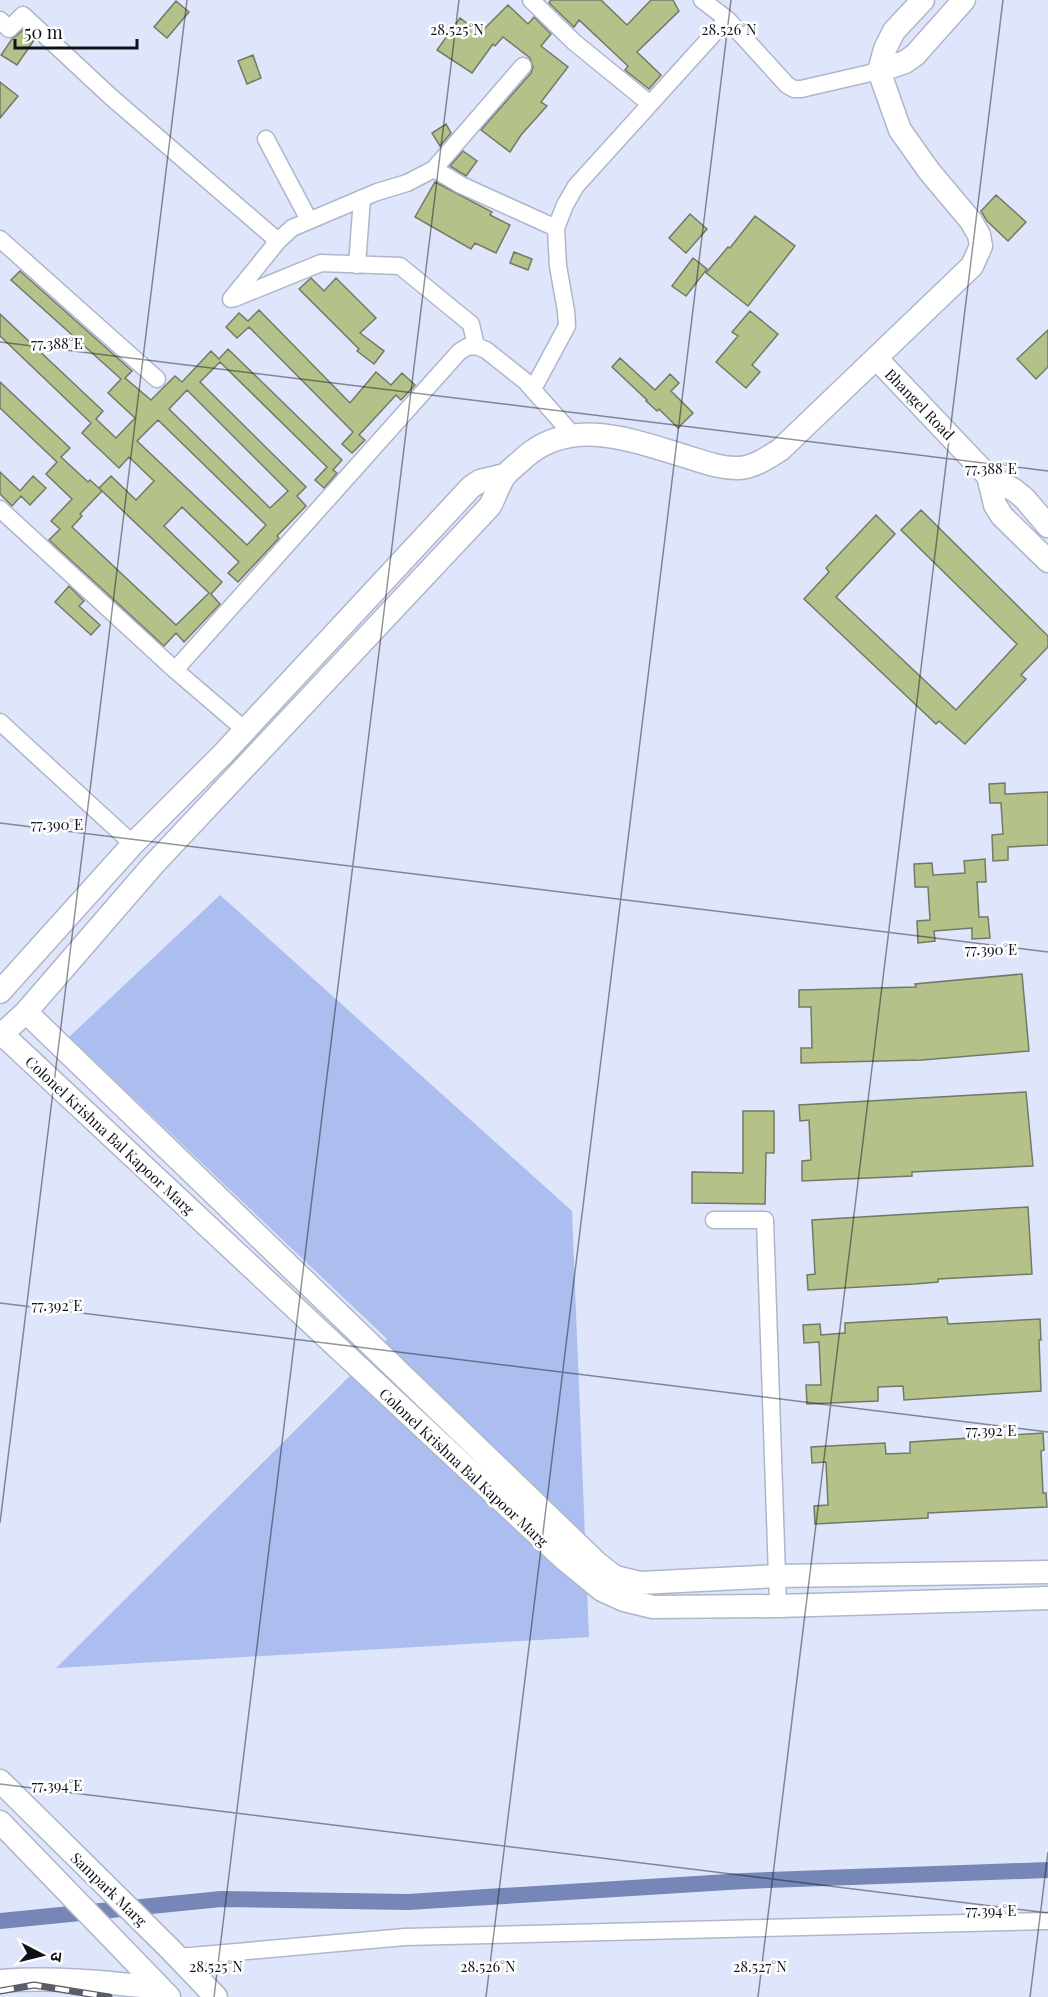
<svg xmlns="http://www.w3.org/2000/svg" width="1048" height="1997" viewBox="0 0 1048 1997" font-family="'Playfair Display','Noto Sans Devanagari',serif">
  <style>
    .green { fill: #acbef0 }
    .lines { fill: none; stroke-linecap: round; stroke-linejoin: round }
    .canal { stroke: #7586b7; stroke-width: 16 }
    .building { fill: #b4c189; stroke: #747966; stroke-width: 1.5; fill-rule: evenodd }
    .street-casing { stroke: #aeb6c9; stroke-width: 19 }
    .secondary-casing { stroke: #aeb6c9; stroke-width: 25 }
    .street { stroke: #fff; stroke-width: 16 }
    .secondary { stroke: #fff; stroke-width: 22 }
    .rail-casing { stroke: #595d68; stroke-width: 7 }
    .rail { stroke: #fff; stroke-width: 4.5; stroke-dasharray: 14; stroke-linecap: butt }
    .ticks { fill: none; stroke: #0e1117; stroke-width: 1.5; stroke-opacity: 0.45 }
    .labels { text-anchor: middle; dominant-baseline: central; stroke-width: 5; stroke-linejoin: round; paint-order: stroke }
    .street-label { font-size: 15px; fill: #0e1117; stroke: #fff }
    .ticks-label { font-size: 15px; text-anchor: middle; fill: #0e1117; stroke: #fff; stroke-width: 5; stroke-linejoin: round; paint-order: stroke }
  </style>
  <rect width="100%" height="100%" fill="#dfe6fb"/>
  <path class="green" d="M220,895L572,1211L589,1637L56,1668L387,1339L69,1037Z"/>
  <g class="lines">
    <path class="canal" d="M0,1921L221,1899L408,1902L744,1881L1048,1870"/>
  </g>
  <path class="building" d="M551,0H601L627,25L651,0H673L679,11L637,52L661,75L649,89L625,70L628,66L579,20L574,27L549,3Z
    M176,1L189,12L167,38L154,27Z
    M508,5L528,24L534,17L551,34L541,46L568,67L541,102L547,106L521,135L510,152L481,130L531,73L533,67L530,58L503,37L495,46L493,44L472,73L437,50L460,18L480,33Z
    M23,30L34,40L17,65L1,55L12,39Z
    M253,55L261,78L247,84L238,61Z
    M0,82L18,96L0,118Z
    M446,124L451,133L440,146L432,133Z
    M463,151L477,161L466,176L450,166Z
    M435,182L492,212L490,215L510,225L496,253L475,243L471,249L415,217Z
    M996,195L1026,222L1008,241L987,221L981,211Z
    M690,214L707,229L686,253L669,238Z
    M755,216L795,246L748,306L706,273L728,247L730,248Z
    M514,252L532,259L528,270L510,263Z
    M693,258L707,269L686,296L672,286Z
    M20,271L132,371L125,378L151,400L175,376L182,382L211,351L219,359L228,349L342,460L333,470L337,473L324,488L315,480L327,467L220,362L200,382L306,487L297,496L306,506L277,536L279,538L238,582L228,573L239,562L182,507L164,526L222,582L211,594L220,604L184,642L176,633L164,646L49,540L60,529L51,521L72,499L46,474L57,462L0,408V382L70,448L61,457L88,482L90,480L102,491L80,514L82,516L72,527L176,625L209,593L99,488L111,476L136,500L154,481L129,457L119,468L82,433L91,423L0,336V314L103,411L96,419L116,438L135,418L108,393L121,379L11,280ZM187,390L288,491L270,508L169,409ZM158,420L266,525L247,545L137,441Z
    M311,278L324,291L336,278L376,318L360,333L384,351L374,364L357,351L359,349L299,289Z
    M259,310L350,403L376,372L391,385L402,373L415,385L401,400L396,395L359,435L365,440L352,453L342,444L353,432L249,327L237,338L226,327L239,313L248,321Z
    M750,311L778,334L752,365L760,372L746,388L716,362L738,336L732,332Z
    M1048,330V367L1036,379L1017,359Z
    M620,358L655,390L670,374L679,383L671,391L693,413L678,428L659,409L657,411L646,401L647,400L612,367Z
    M0,472L20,491L33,476L46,488L30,505L21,496L12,506L0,494Z
    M921,510L1048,636V647L1021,675L1026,679L965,744L939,721L936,724L804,599L829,572L826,568L876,515L895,534L836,597L956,710L1017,644L901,530Z
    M69,586L84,601L79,606L100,625L91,635L55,602Z
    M1005,783V794L1048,792V845L1008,847V860L993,861L992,835L1003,834L1001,803H990L989,784Z
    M985,859L986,882H977L979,917H988L990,938L972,939V928L934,931L935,941L918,943L917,921L930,920L928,887H915L914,864L932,863L933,875L965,873L964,861Z
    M1022,974L1029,1051L922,1060L801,1063V1048H812L811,1007H799V990L916,987L915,984Z
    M1026,1092L1033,1166L912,1172V1176L802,1181V1161L811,1160L809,1120L800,1121L799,1105Z
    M743,1111H774V1153H766L765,1204L692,1203V1172L743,1173Z
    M1028,1207L1032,1274L938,1279V1282L915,1284L808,1290L807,1275L815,1274L812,1220Z
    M947,1317L948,1324L1040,1319L1041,1340H1039L1041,1391L904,1400L903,1386L878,1387V1401L807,1404L806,1385H821L819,1342L804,1343L803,1325L820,1324L821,1335L845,1333V1323Z
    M1043,1433L1044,1450L1041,1451L1043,1493H1046L1047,1507L928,1513V1518L815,1524L814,1506L828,1505L826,1462L812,1463L811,1447L885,1443L886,1454L910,1453V1442Z"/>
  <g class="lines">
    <g class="street-casing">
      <path id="street" d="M531,0L574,42L650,104
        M702,0L727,19L787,85L794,89H801L879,71
        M0,20L9,29L23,15L111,97L278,241
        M266,139L309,220
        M434,169L461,185L556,228
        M0,239L157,379
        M357,265L362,198
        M235,298L321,263L400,266L471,324L476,346
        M231,299L278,241L292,228L377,192L407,183L434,169L523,66
        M533,389L567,326L566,311L558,266L556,228L565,205L576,186L727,19
        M0,509L175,670L245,730
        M175,670L459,352L467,347L476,346L486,350L525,381L573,435
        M0,722L133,844
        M714,1220H765L778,1606
        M179,1957L405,1937L1048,1921"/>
    </g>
    <g class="secondary-casing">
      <path id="secondary" d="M879,71L905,62L915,55L964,0
        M877,359L988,476L1014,490L1024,498L1048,526
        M988,476L995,505L1002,516L1048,561
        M0,992L133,844L223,754L471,487L480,481L505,475
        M26,1012L597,1563L615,1577L640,1583L777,1576L1048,1572
        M2,1034L563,1558L602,1590L624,1600L653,1607L778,1606L1048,1598
        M0,1036L26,1012L153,865L490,506C495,497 498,486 504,477C509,470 518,464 524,458C570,417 629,439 681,455C699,460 719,469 739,468C754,467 767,458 780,450L972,266L981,246L979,235L971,221L929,171L900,130L879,71L885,49L894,31L923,0
        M0,1781L170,1949L216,1997
        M0,1822L169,1997
        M0,1981C54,1977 106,1982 160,1988"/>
    </g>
    <use href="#street" class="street"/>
    <use href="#secondary" class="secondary"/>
    <g class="rail-casing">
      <path id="rail" d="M0,1991L34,1985L109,1997"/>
    </g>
    <use href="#rail" class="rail"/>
  </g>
  <path class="ticks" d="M0,342L1048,471M0,823L1048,952M0,1303L1048,1432M0,1523L187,0M0,1784L1048,1913M214,1997L459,0M486,1997L731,0M758,1997L1003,0M1030,1997L1048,1852"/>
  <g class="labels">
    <g class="street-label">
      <text transform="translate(920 404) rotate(46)">Bhangel Road</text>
      <text transform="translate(110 1135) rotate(43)">Colonel Krishna Bal Kapoor Marg</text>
      <text transform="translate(464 1467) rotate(43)">Colonel Krishna Bal Kapoor Marg</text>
      <text transform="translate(109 1889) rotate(44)">Sampark Marg</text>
    </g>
  </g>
  <g class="ticks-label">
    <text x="457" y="35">28.525°N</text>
    <text x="729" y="35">28.526°N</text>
    <text x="57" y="349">77.388°E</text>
    <text x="991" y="474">77.388°E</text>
    <text x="57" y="830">77.390°E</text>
    <text x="991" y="955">77.390°E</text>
    <text x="57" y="1311">77.392°E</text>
    <text x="991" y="1436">77.392°E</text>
    <text x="57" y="1791">77.394°E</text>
    <text x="991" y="1916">77.394°E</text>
    <text x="216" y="1972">28.525°N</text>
    <text x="488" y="1972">28.526°N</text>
    <text x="760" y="1972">28.527°N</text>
  </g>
  <g transform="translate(42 1955) rotate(97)" stroke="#ffffff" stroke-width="4.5" paint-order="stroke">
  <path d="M0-4.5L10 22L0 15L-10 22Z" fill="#0e1117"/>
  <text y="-9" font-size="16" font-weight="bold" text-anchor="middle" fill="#0e1117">उ</text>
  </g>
  <path d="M15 39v9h122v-9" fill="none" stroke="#0e1117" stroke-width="3"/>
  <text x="24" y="39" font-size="18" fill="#0e1117" stroke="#ffffff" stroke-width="4.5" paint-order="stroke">50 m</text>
</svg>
